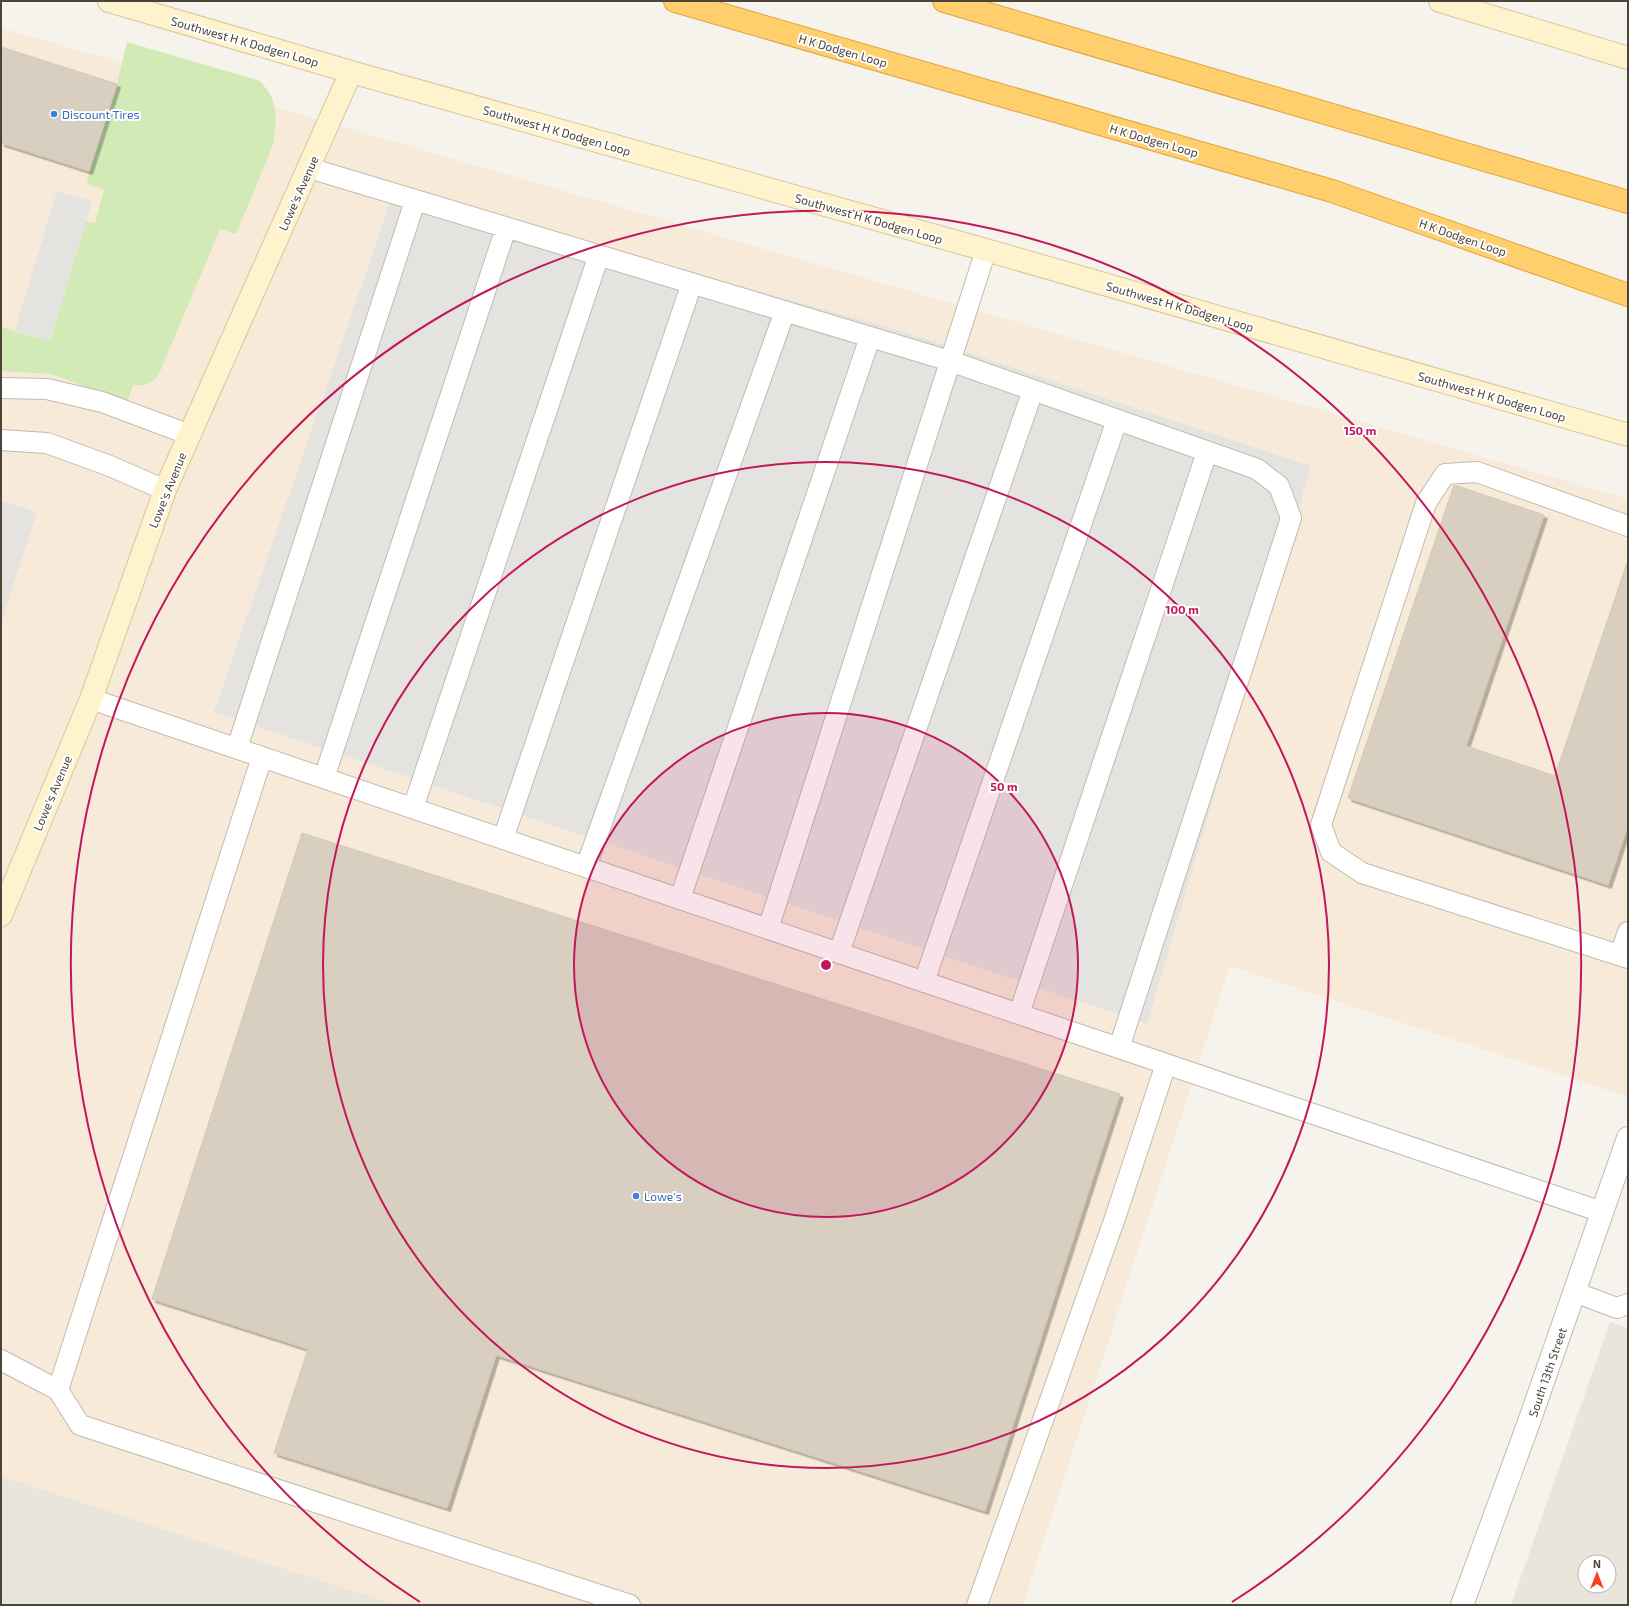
<svg xmlns="http://www.w3.org/2000/svg" width="1629" height="1606" viewBox="0 0 1629 1606" font-family="'Exo 2',sans-serif">
  <style>
    .residential { fill: #eae5da; fill-rule: evenodd }
    .commercial { fill: #f7ead8 }
    .green { fill: #d2eab5 }
    .parking { fill: #e5e3e0 }
    .building { fill: #d8cfc1; stroke: #d3c7b4; filter: url(#shadow) }
    .lines { fill: none; stroke-linecap: round; stroke-linejoin: round }
    .lane-casing { stroke: #c2bbae; stroke-width: 22 }
    .street-casing { stroke: #c2bbae; stroke-width: 24 }
    .secondary-casing { stroke: #d6c79b; stroke-width: 24 }
    .highway-casing { stroke: #e0a43c; stroke-width: 24 }
    .lane { stroke: #fff; stroke-width: 20 }
    .street { stroke: #fff; stroke-width: 22 }
    .secondary { stroke: #fff3cd; stroke-width: 22 }
    .highway { stroke: #ffcf6e; stroke-width: 22 }
    .ring { fill: none; stroke: #c2185b; stroke-width: 2 }
    .shop-dot { fill: #3f7fe0; stroke: #fff; stroke-width: 1.5 }
    .labels { text-anchor: middle; dominant-baseline: central; stroke-width: 4; stroke-linejoin: round; paint-order: stroke }
    .street-label { font-size: 12px; fill: #4b4439; stroke: #fff }
    .shop-label { font-size: 12px; fill: #366cbe; stroke: #fff; text-anchor: start }
    .centre { fill: #c2185b; stroke: #fff; stroke-width: 2 }
    .ring-label { font-size: 12px; text-anchor: middle; font-weight: bold; fill: #c2185b; stroke: #fff; stroke-width: 4; stroke-linejoin: round; paint-order: stroke }
  </style>
  <defs>
    <filter id="shadow"><feDropShadow dx="3.5" dy="3.5" stdDeviation="0" flood-color="#0004"/></filter>
  </defs>
  <rect width="100%" height="100%" fill="#f6f3ec"/>
  <path class="residential" d="M1610,1322L1628,1328V1605H1511ZM1585,1562H1609V1586H1585Z
    M1,1476L397,1605H1Z"/>
  <path class="commercial" d="M1,28L1628,499V1097L1230,966L1023,1605H397L1,1476Z"/>
  <path class="green" d="M127,42L260,81C263,85 267,89 270,94C278,109 276,129 273,145L236,234L220,229L159,374C151,385 146,386 133,385L127,402L51,374L1,371V327L50,341L86,221L95,223L104,190L87,184L89,171L117,84Z"/>
  <path class="parking" d="M395,189L905,332L1311,466L1147,1024L214,712Z
    M57,191L92,201L50,341L15,330Z
    M1,500L37,512L1,623Z"/>
  <path class="building" d="M1,47L117,84L89,171L1,143Z
    M1454,485L1544,515L1466,746L1555,776L1628,560V825L1608,885L1348,798Z
    M302,833L1120,1094L985,1511L496,1355L447,1508L274,1453L308,1349L152,1299Z"/>
  <g class="lines">
    <g class="lane-casing">
      <path id="lane" d="M309,168L950,361L1257,469L1279,486L1291,518L1119,1048
        M1,388L47,389L102,402L190,435
        M1,440L47,443L110,466L165,490
        M1628,526L1477,472L1445,474L1426,503L1321,825L1331,852L1362,873L1628,958
        M91,699L1602,1212
        M237,748L415,201
        M262,757L58,1390L80,1425L630,1605
        M324,778L506,228
        M413,808L599,255
        M503,839L692,283
        M586,867L785,311
        M680,899L870,337
        M768,929L986,250
        M839,953L1033,390
        M1620,955L1628,932
        M924,982L1117,420
        M1019,1014L1207,452
        M1574,1292L1617,1308L1628,1304
        M1,1360L58,1390
        M977,1605L1115,1218L1166,1064"/>
    </g>
    <g class="street-casing">
      <path id="street" d="M1462,1605L1529,1422L1628,1138"/>
    </g>
    <g class="secondary-casing">
      <path id="secondary" d="M109,1L351,72L986,250L1628,435
        M1440,1L1628,58
        M1,915L91,699L165,490L351,72"/>
    </g>
    <g class="highway-casing">
      <path id="highway" d="M675,1L1332,191L1628,295
        M944,1L1628,202"/>
    </g>
    <use href="#lane" class="lane"/>
    <use href="#street" class="street"/>
    <use href="#secondary" class="secondary"/>
    <use href="#highway" class="highway"/>
  </g>
  <circle cx="826" cy="965" r="252" fill="#c2185b" fill-opacity=".12"/>
  <g class="ring">
    <circle cx="826" cy="965" r="252"/>
    <circle cx="826" cy="965" r="503"/>
    <path d="M420 1602A755 755 0 1 1 1232 1602"/>
  </g>
  <g class="shop-dot">
    <circle cx="54" cy="114" r="4"/>
    <circle cx="636" cy="1196" r="4"/>
  </g>
  <g class="labels">
    <g class="street-label">
      <text transform="translate(245 41) rotate(16)">Southwest H K Dodgen Loop</text>
      <text transform="translate(843 50) rotate(16)">H K Dodgen Loop</text>
      <text transform="translate(557 130) rotate(16)">Southwest H K Dodgen Loop</text>
      <text transform="translate(1154 140) rotate(16)">H K Dodgen Loop</text>
      <text transform="translate(298 193) rotate(-66)">Lowe's Avenue</text>
      <text transform="translate(869 218) rotate(16)">Southwest H K Dodgen Loop</text>
      <text transform="translate(1463 237) rotate(19)">H K Dodgen Loop</text>
      <text transform="translate(1180 306) rotate(16)">Southwest H K Dodgen Loop</text>
      <text transform="translate(1492 396) rotate(16)">Southwest H K Dodgen Loop</text>
      <text transform="translate(167 490) rotate(-68)">Lowe's Avenue</text>
      <text transform="translate(52 793) rotate(-67)">Lowe's Avenue</text>
      <text transform="translate(1547 1372) rotate(-71)">South 13th Street</text>
    </g>
    <g class="shop-label">
      <text x="62" y="114">Discount Tires</text>
      <text x="644" y="1196">Lowe's</text>
    </g>
  </g>
  <circle cx="826" cy="965" r="6" class="centre"/>
  <g class="ring-label">
    <text x="1360" y="435">150 m</text>
    <text x="1182" y="614">100 m</text>
    <text x="1004" y="791">50 m</text>
  </g>
  <rect width="1629" height="1606" fill="none" stroke="#4b4439" stroke-width="4"/>
  <g transform="translate(1597 1574)"><circle r="19" fill="#ffffff" stroke="#b7b4b0"/>
  <path d="M0-3L7 15L0 10L-7 15Z" fill="#fc3f1d"/>
  <text y="-6" font-size="11" font-weight="bold" text-anchor="middle" fill="#4b4439">N</text>
  </g>
</svg>
